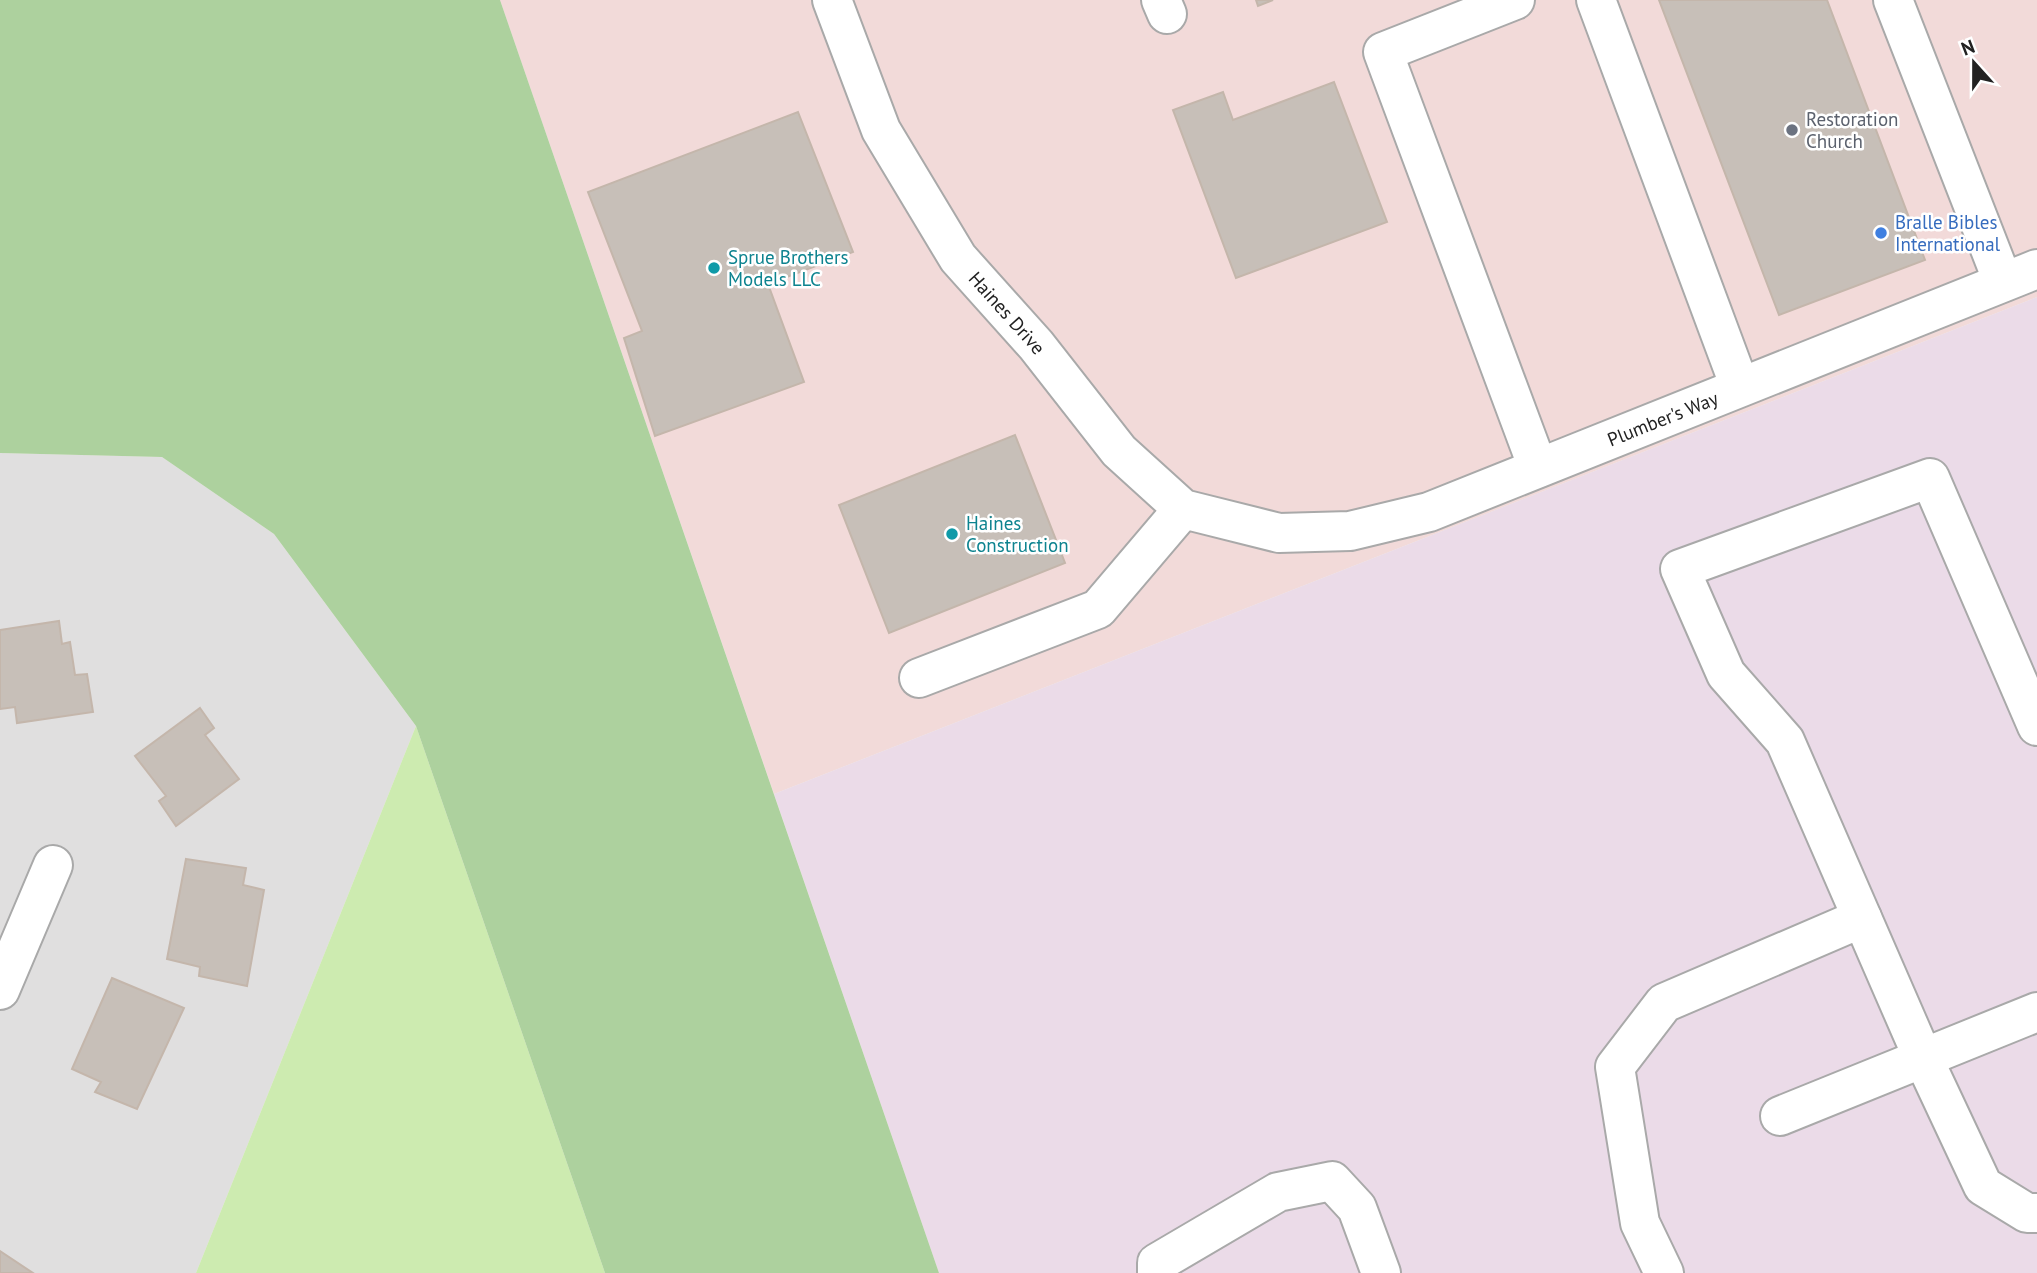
<svg xmlns="http://www.w3.org/2000/svg" width="2037" height="1273" viewBox="0 0 2037 1273" font-family="'PT Sans',sans-serif">
  <style>
    .residential { fill: #e0dfdf }
    .commercial { fill: #f2dad9 }
    .industrial { fill: #ebdbe8 }
    .grass { fill: #cdebb0 }
    .forest { fill: #add19e }
    .building { fill: #c7bfb8; stroke: #c4b6ab; stroke-width: 2 }
    .lines { fill: none; stroke-linecap: round; stroke-linejoin: round }
    .minor-casing { stroke: #a9a9a9; stroke-width: 42 }
    .minor { stroke: #fff; stroke-width: 38 }
    .worship-dot { fill: #6b7280; stroke: #fff; stroke-width: 2.5 }
    .shop-dot { fill: #3f7fe0; stroke: #fff; stroke-width: 2.5 }
    .culture-dot { fill: #0f9aa8; stroke: #fff; stroke-width: 2.5 }
    .labels { text-anchor: middle; dominant-baseline: central; stroke-width: 5; stroke-linejoin: round; paint-order: stroke }
    .worship-label { font-size: 19px; fill: #5b616d; stroke: #fff; text-anchor: start }
    .shop-label { font-size: 19px; fill: #366cbe; stroke: #fff; text-anchor: start }
    .culture-label { font-size: 19px; fill: #0d838f; stroke: #fff; text-anchor: start }
    .street-label { font-size: 19px; fill: #222; stroke: #fff }
  </style>
  <rect width="100%" height="100%" fill="#f2efe9"/>
  <path class="residential" d="M0,453L162,457L274,534L416,726L196,1273H0Z"/>
  <path class="commercial" d="M500,0H2037V297L774,794Z"/>
  <path class="industrial" d="M2037,297V1273H939L774,794Z"/>
  <path class="grass" d="M416,726L605,1273H196Z"/>
  <path class="forest" d="M0,0H500L939,1273H605L416,726L274,534L162,457L0,453Z"/>
  <path class="building" d="M1256,0H1273L1258,6Z
    M1659,0H1827L1925,260L1779,315Z
    M1334,82L1387,222L1236,278L1173,110L1223,92L1233,120Z
    M798,112L853,252L768,284L804,382L655,436L624,338L642,331L588,192Z
    M1015,435L1065,563L889,633L839,505Z
    M59,621L62,644L70,642L75,675L87,674L93,712L17,723L15,707L0,709V630Z
    M200,708L214,728L205,735L239,779L176,826L159,801L166,796L135,756Z
    M186,859L246,868L243,885L264,890L247,986L199,976L200,967L167,959Z
    M112,978L184,1008L137,1109L95,1092L101,1082L72,1069Z
    M0,1251L33,1273H0Z"/>
  <g class="lines">
    <g class="minor-casing">
      <g id="minor">
        <path id="s1" d="M832,0L881,130L958,258L1036,345L1119,451L1183,509L1279,533L1350,531L1429,512L2037,269"/>
        <path d="M1161,0L1167,14"/>
        <path d="M1515,0L1383,52L1538,468"/>
        <path d="M1596,0L1740,387"/>
        <path d="M1893,0L2003,282"/>
        <path d="M919,678L1098,609L1183,509"/>
        <path d="M2037,726L1930,478L1680,569L1726,674L1785,741L1923,1058L1983,1186L2027,1213H2037"/>
        <path d="M0,990L53,865"/>
        <path d="M1780,1116L2037,1012"/>
        <path d="M1157,1273V1263L1278,1192L1332,1181L1357,1208L1381,1273"/>
        <path d="M1664,1273L1640,1223L1615,1067L1664,1003L1862,918"/>
      </g>
    </g>
    <use href="#minor" class="minor"/>
  </g>
  <circle class="worship-dot" cx="1792" cy="130" r="7"/>
  <circle class="shop-dot" cx="1881" cy="233" r="7"/>
  <g class="culture-dot">
    <circle cx="714" cy="268" r="7"/>
    <circle cx="952" cy="534" r="7"/>
  </g>
  <g class="labels">
    <g class="worship-label">
      <text x="1806" y="119">Restoration<tspan x="1806" dy="22">Church</tspan></text>
    </g>
    <g class="shop-label">
      <text x="1895" y="222">Bralle Bibles<tspan x="1895" dy="22">International</tspan></text>
    </g>
    <g class="culture-label">
      <text x="728" y="257">Sprue Brothers<tspan x="728" dy="22">Models LLC</tspan></text>
      <text x="966" y="523">Haines<tspan x="966" dy="22">Construction</tspan></text>
    </g>
    <g class="street-label">
      <text stroke="none"><textPath href="#s1" startOffset="362">Haines Drive</textPath></text>
      <text stroke="none"><textPath href="#s1" startOffset="1129">Plumber's Way</textPath></text>
    </g>
  </g>
  <g transform="translate(1974 63) rotate(339)" stroke="#ffffff" stroke-width="5" paint-order="stroke">
  <path d="M0-5L12 26L0 18L-12 26Z" fill="#222222"/>
  <text y="-10" font-size="19" font-weight="bold" text-anchor="middle" fill="#222222">N</text>
  </g>
</svg>
